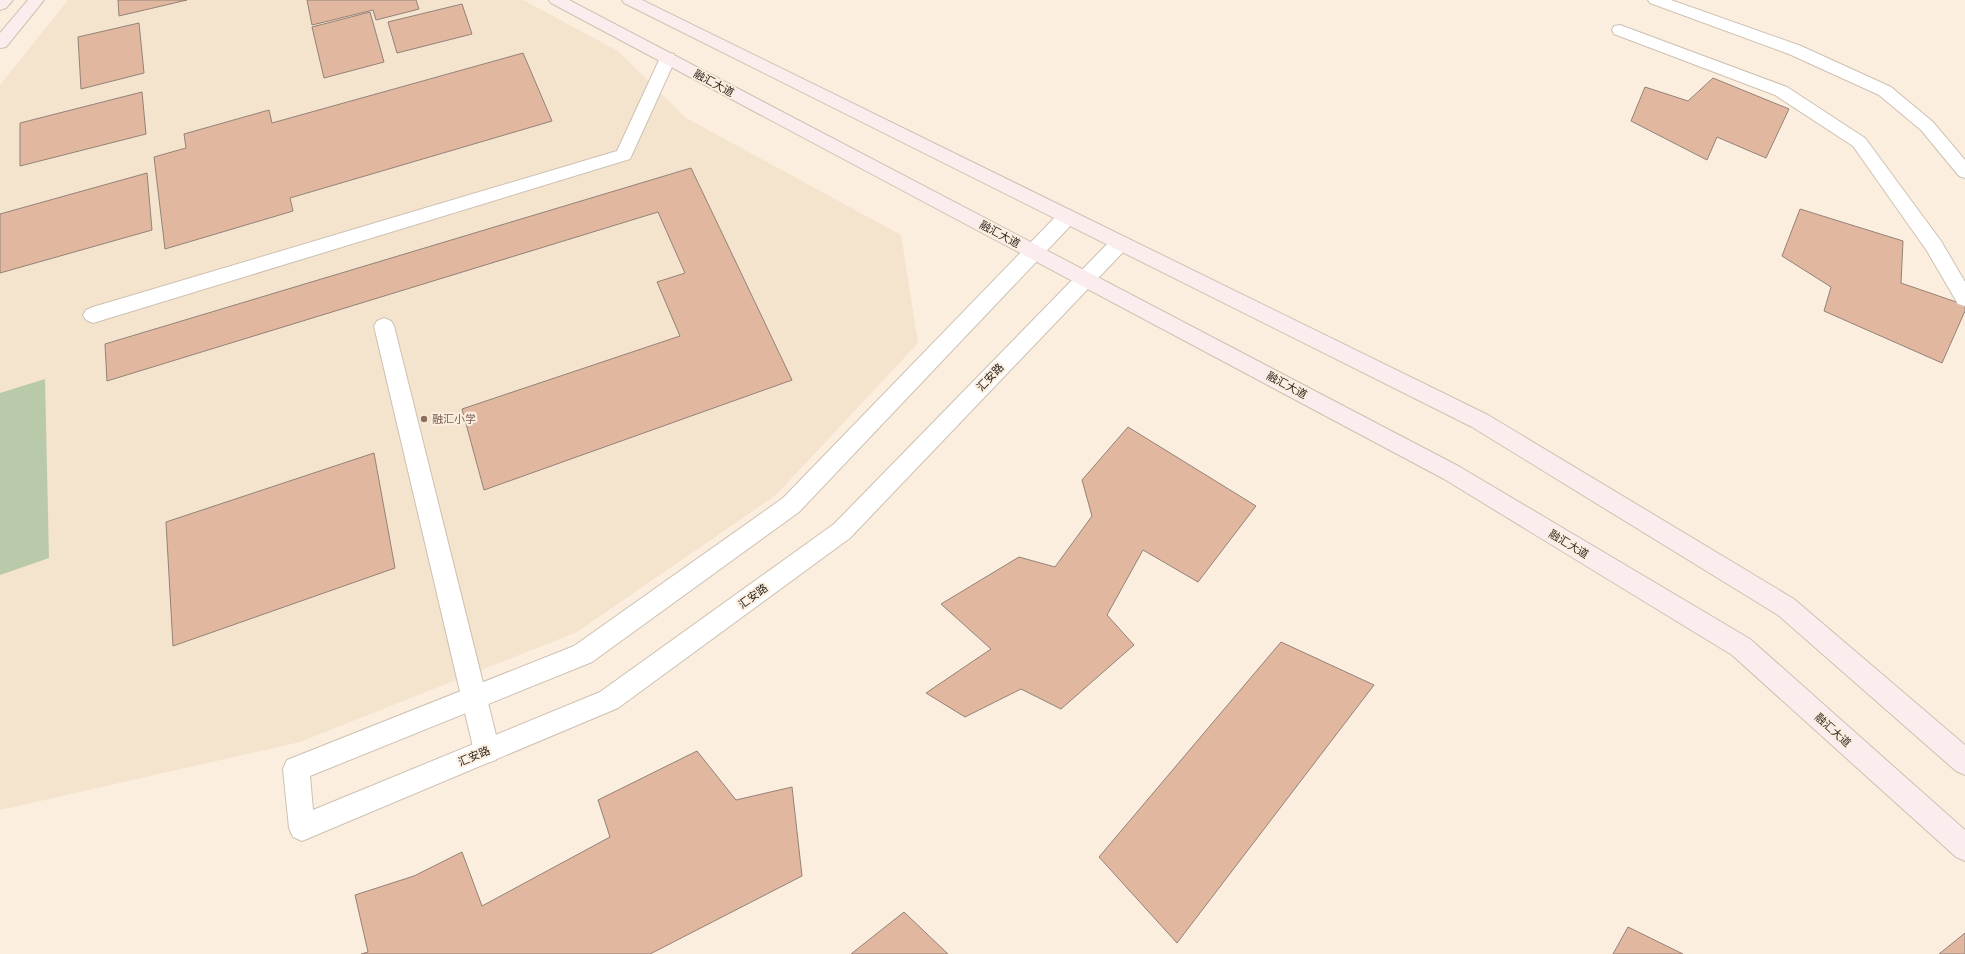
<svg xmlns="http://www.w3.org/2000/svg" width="1965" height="954" viewBox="0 0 1965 954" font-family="Helvetica,'Noto Sans SC',sans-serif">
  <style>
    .built { fill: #f4e3cd }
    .green { fill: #b9caab }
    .building { fill: #e1b89f; stroke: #938278 }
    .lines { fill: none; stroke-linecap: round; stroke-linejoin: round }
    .service-casing { stroke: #cdc1b2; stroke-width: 2 }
    .minor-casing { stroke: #cdc1b2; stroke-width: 2 }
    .tertiary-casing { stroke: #cdc1b2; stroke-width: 2 }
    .secondary-casing { stroke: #cdc1b2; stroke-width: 2 }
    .service { fill: #fff; fill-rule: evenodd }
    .minor { fill: #fff; fill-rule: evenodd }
    .tertiary { fill: #fff; fill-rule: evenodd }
    .secondary { fill: #fbecee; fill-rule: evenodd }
    .education-dot { fill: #8d6e63; stroke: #fbeede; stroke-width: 1.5 }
    .labels { text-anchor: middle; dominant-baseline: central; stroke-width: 4; stroke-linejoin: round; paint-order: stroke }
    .street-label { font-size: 11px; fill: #241f19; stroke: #fbeede }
    .education-label { font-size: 11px; fill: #785e54; stroke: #fbeede; text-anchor: start }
  </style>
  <rect width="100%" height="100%" fill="#fbeede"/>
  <path class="built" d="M68,0H523L618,51L686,118L901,235L918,343L776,495L577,632L300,742L0,810V85Z"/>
  <path class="green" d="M45,379L49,558L0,575V393Z"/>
  <path class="building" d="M118,0H187L119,16Z
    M307,0H416L419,9L376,20L373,10L312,25Z
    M462,4L472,34L397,53L388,22Z
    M370,12L384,62L324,78L312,27Z
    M139,23L144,73L81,89L78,37Z
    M523,53L552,121L290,198L293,211L165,249L154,157L186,148L184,134L269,110L272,123Z
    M1713,78L1789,109L1766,158L1717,137L1707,160L1631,121L1645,87L1688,101Z
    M142,92L146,134L20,166V123Z
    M691,168L792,380L484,490L462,409L680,336L657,282L685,273L658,212L107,381L105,344Z
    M147,173L152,230L0,273V214Z
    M1800,209L1903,241L1901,283L1965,305V311L1942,363L1824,311L1831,287L1782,256Z
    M1128,427L1256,506L1198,582L1143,550L1107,615L1134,645L1061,709L1021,689L965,717L926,693L991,649L941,604L1019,557L1055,567L1092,516L1082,480Z
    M374,453L395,568L173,646L166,522Z
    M1281,642L1374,685L1177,943L1099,857Z
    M697,751L736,800L792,787L802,876L650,954H361L368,952L355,895L414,876L462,852L482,906L610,837L598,800Z
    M904,912L948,954H851Z
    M1628,927L1683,954H1613Z
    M1965,933V954H1939Z"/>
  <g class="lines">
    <g class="service-casing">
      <path id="service" d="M1620,25L1787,87L1865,138L1941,241L1965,282V306L1958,304L1927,251L1853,146L1775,95L1614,34L1612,30L1614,26Z
        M668,53L674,54L676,58L630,159L93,323L86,320L83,315L86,310L93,307L617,151L660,58L662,54Z
        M384,318L391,321L394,326L500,751L496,760L487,763L478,760L474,751L374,326L377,321Z"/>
    </g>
    <g class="minor-casing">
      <path id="minor" d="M1648,0H1671L1801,46L1891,87L1933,122L1965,160V178L1959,176L1921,130L1879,95L1789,54L1650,3Z"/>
    </g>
    <g class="tertiary-casing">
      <path id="tertiary" d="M1067,210L1074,212L1076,217L1074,222L799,512L592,662L310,776L313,810L600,692L834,524L1113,238L1120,236L1127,238L1129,243L1127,248L850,538L618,708L302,841L293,837L289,828L283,769L287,760L574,646L783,498L1060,212Z"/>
    </g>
    <g class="secondary-casing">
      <path id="secondary" d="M0,0H13L6,8L0,10Z
        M28,0H44L6,47L0,48V33Z
        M549,0H569L1460,467L1750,639L1965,830V861L1956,857L1732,655L1444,479L551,3Z
        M622,0H642L1488,415L1794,599L1965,745V775L1956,771L1778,615L1472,427L624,3Z"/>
    </g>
    <use href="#service" class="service"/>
    <use href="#minor" class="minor"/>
    <use href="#tertiary" class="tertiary"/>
    <use href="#secondary" class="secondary"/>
  </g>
  <circle class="education-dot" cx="424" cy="419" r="4"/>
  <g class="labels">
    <g class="street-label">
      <text transform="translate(714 83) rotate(28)">融汇大道</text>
      <text transform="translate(1000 234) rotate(28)">融汇大道</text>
      <text transform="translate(990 377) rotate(-46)">汇安路</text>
      <text transform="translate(1287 385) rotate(28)">融汇大道</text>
      <text transform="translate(1569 544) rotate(31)">融汇大道</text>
      <text transform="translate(753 596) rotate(-36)">汇安路</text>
      <text transform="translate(1833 730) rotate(42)">融汇大道</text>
      <text transform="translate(474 756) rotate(-23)">汇安路</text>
    </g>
    <g class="education-label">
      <text x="432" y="419">融汇小学</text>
    </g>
  </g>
</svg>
